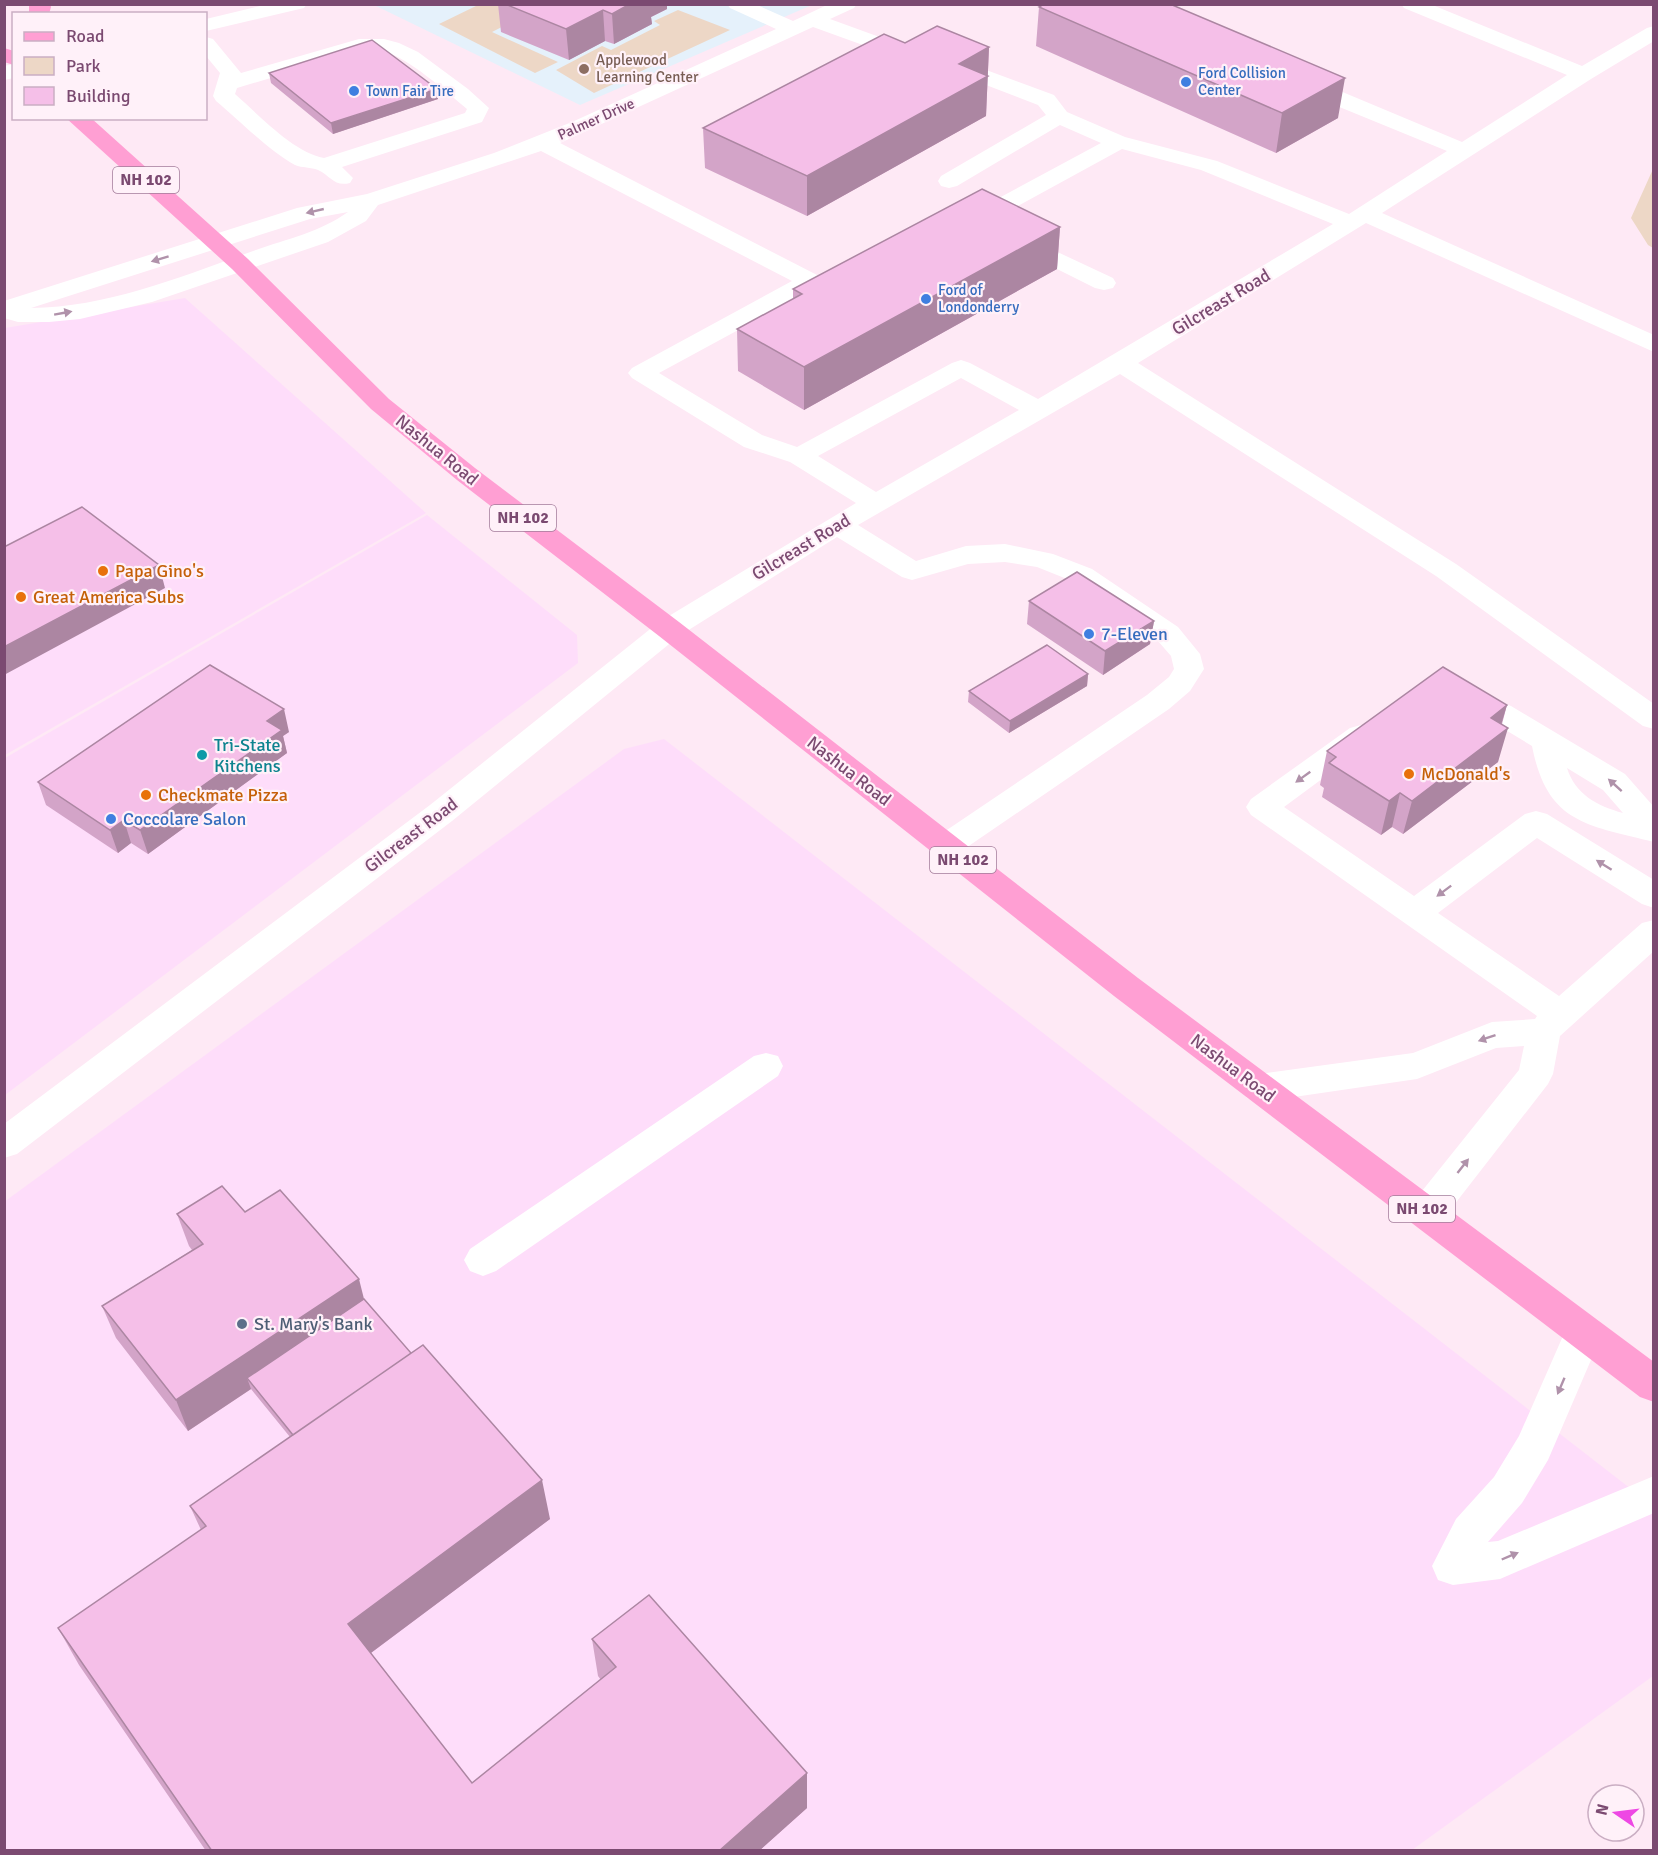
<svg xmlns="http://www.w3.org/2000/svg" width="1658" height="1855" viewBox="0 0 1658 1855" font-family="Signika,sans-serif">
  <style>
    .commercial { fill: #feddfa }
    .education { fill: #e5f1fb }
    .green { fill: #edd7c6 }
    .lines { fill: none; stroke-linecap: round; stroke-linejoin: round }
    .minor { fill: #fff; fill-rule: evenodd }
    .major { fill: #ff9fd3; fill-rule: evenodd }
    .wall { fill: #d3a4c8 }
    .shaded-wall { fill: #ac86a2 }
    .building { fill: #f5bfe8; stroke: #ac86a2; stroke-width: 1.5 }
    .oneway { fill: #b092aa }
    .education-dot { fill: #8d6e63; stroke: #fff1f9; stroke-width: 2 }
    .shop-dot { fill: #3f7fe0; stroke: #fff1f9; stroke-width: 2 }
    .food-dot { fill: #e8710a; stroke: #fff1f9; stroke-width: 2 }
    .culture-dot { fill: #0f9aa8; stroke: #fff1f9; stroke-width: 2 }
    .service-dot { fill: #5c6f8a; stroke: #fff1f9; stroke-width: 2 }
    .labels { text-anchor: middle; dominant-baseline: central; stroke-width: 4.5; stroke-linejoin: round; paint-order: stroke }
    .far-education-label { font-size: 15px; fill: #785e54; stroke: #fff1f9; text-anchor: start }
    .far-shop-label { font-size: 15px; fill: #366cbe; stroke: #fff1f9; text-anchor: start }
    .far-street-label { font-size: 15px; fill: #7b4a71; stroke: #fff1f9 }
    .shield { fill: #fff1f9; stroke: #a37c9a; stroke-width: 1.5 }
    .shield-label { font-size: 16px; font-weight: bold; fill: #7b4a71 }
    .street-label { font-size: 18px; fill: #7b4a71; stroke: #fff1f9 }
    .food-label { font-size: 18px; fill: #c56008; stroke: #fff1f9; text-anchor: start }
    .shop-label { font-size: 18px; fill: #366cbe; stroke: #fff1f9; text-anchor: start }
    .culture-label { font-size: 18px; fill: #0d838f; stroke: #fff1f9; text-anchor: start }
    .service-label { font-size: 18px; fill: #4e5e75; stroke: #fff1f9; text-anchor: start }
  </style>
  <rect width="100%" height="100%" fill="#fee9f5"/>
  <path class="commercial" d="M185,298L426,513L5,755V328Z
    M427,515L577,635L578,663L5,1095V758Z
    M664,739L1653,1506V1676L1412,1850H5L4,1202L624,749Z"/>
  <path class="education" d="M374,5H812L580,105Z"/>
  <path class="green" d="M478,5H506L527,14L492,32L558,62L535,73L439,24Z
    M678,10L730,30L594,93L556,70L602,46L611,50L660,25L654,21Z
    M1653,169V248L1648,245L1631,218Z"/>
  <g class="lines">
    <path class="minor" d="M268,4H307L304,8L206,31V19Z
      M727,4H755L793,21L829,4H857L854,8L830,19L896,43L932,50L1054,95L1067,112L1125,137L1217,161L1349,214L1447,151L1293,88L1290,83L1293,78L1301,77L1309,78L1462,142L1567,75L1404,8L1401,4H1430L1582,66L1647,28L1654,26V41L1591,79L1382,213L1654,335V352L1366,223L1138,363L1456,564L1654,704V729L1643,726L1436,576L1120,374L858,525L916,561L966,546L1005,544L1053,554L1092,569L1178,627L1200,654L1204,669L1190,691L1169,709L957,854L946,857L935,854L930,846L935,838L1147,695L1169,677L1174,669L1171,656L1158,641L1072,581L1037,567L1005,562L968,564L912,580L902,577L837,537L679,636L452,821L17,1154L4,1158V1124L430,805L659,622L856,503L790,462L744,447L632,378L628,373L632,368L792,281L541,151L378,205L366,221L328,242L152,302L80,319L49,322H18L4,318V301L297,208L367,194L494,153L572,122L776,29L730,8ZM813,27L885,53L921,60L1038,105L1046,115L941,176L938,181L941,186L949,188L957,186L1060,125L1101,143L969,214L965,219L969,224L977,226L985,224L1122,149L1201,170L1333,224L1038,399L970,363L961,360L952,363L797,447L762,435L659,373L819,286L822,281L819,276L560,143ZM348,212C320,232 287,239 256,250C182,276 110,307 31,308L310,219ZM961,378L1019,410L876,492L818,456Z
      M206,37L213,39L241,73L359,39H384L399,43L418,52L468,89L489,108L482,122L342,167L353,178L350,183C334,187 331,176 318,170C311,167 302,168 295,165C270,152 239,120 216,101L213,96L220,73L206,56ZM361,51C368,51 377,50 385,52C407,57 448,93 467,109L465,113L324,158C293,152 259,115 235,94L237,88Z
      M14,64V78L4,80V66Z
      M1019,234L1113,278L1116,283L1113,288L1104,290L1095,288L1011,246L1007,241L1011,236Z
      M1462,687L1511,706L1625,774L1654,807V842C1586,825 1547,823 1532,746L1489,720L1451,704L1447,697L1451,690ZM1567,768L1603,790L1623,813C1597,806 1575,794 1567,768Z
      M1361,725L1372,728L1376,735L1372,742L1284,807L1414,896L1525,814L1536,811L1547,814L1654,880V908L1642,904L1537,838L1438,913L1559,996L1642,923L1654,920V951L1560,1036L1553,1074L1548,1084L1440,1223L1427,1227L1414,1223L1409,1212L1414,1201L1519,1070L1524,1046L1496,1048L1417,1079L1259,1102L1247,1098L1241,1088L1247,1078L1259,1074L1413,1053L1492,1022L1535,1019L1537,1016L1251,815L1246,807L1251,799L1350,728Z
      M766,1053L778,1056L783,1066L778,1076L496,1271L483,1276L470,1271L464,1260L470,1249L754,1056Z
      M1584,1316L1598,1320L1603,1332L1548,1460L1522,1503L1488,1542L1498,1541L1654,1476V1513L1500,1579L1453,1585L1438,1580L1432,1566L1456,1519L1494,1477L1519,1436L1570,1320Z"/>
    <path class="major" d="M29,4H50L51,7L49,14H29Z
      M4,48L14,51V65L4,62Z
      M66,118H91L248,259L389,399L475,468L679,622L1138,978L1654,1362V1402L1640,1397L1114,996L659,636L457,480L371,409L232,269Z"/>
  </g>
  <path class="wall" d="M498,4H667V9L651,17L652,24L614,44L605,41L569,60L501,32Z
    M1039,7L1338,118L1276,153L1036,46Z
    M905,43L989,47L986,116L807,216L705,168L703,128Z
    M269,73L437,89L438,99L333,134L271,83Z
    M1060,227L1057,269L804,410L738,371L737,329L793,299V289Z
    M1029,601L1154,621L1150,644L1103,675L1027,624Z
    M1088,674L1087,686L1009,733L968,702L969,691Z
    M1507,705L1502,724L1498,762L1403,834L1392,827L1381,835L1322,797L1324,788L1320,785L1327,751Z
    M289,732L283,736L287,753L148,854L131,843L118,853L46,805L38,782Z
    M245,1212L364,1299L550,1519L371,1653L472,1783L601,1680L598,1676L592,1639L807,1808L759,1851H206L79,1665L58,1628L201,1530L190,1506L290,1437L251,1389L188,1431L116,1338L102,1306L192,1250L189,1246L177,1214Z"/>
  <path class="shaded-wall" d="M630,4H667V9L651,17L652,24L614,44L612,14Z
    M603,10L605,41L569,60L566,29Z
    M989,47L986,116L807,216V176L959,64Z
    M1345,78L1338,118L1276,153L1282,113Z
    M437,89L438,99L333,134L331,123Z
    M1060,227L1057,269L804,410V367Z
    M159,565L165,588L4,675V647Z
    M1154,621L1150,644L1103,675L1105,651Z
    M1088,674L1087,686L1009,733L1010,721Z
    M1507,705L1498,735L1508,728L1498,762L1403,834L1412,801L1491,718Z
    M284,709L289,732L283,736L287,753L148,854L140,830L267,721Z
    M1400,793L1392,827L1381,835L1389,801Z
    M124,820L131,843L118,853L110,830Z
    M359,1279L367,1311L247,1378L251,1389L188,1431L176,1400Z
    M542,1480L550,1519L360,1661L348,1624Z
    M807,1773V1808L759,1851H719Z"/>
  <path class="building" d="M505,4H630L612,14L603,10L566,29Z
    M1044,4H1170L1345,78L1282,113L1039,7Z
    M937,26L989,47L959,64L988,76L807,176L703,128L884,34L905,43Z
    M372,40L437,89L331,123L269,73Z
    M982,189L1060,227L804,367L737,329L802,294L793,289Z
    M82,507L159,565L4,647V547Z
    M1077,572L1154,621L1105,651L1029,601Z
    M1047,645L1088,674L1010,721L969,691Z
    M210,665L284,709L267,721L282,730L140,830L124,820L110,830L38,782Z
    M1443,667L1507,705L1491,718L1508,728L1412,801L1400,793L1389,801L1329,763L1336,757L1327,751Z
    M222,1186L245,1212L280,1190L359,1279L176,1400L102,1306L203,1244L177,1214Z
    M364,1299L411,1353L293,1435L247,1378Z
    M423,1345L542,1480L348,1624L472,1783L616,1667L592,1639L649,1595L807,1773L719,1851H212L58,1628L206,1526L190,1506Z"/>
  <defs><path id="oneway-solid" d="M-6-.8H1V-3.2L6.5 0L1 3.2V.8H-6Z" transform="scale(1.5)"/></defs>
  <g class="oneway">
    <use href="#oneway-solid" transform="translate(315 211) rotate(167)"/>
    <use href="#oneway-solid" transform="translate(160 259) rotate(163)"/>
    <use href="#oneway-solid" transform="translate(63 313) rotate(-10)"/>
    <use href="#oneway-solid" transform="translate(1303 777) rotate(144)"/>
    <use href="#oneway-solid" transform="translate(1615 785) rotate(-138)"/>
    <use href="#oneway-solid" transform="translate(1604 865) rotate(-148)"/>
    <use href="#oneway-solid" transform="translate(1444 891) rotate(143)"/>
    <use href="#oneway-solid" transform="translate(1487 1038) rotate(161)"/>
    <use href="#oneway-solid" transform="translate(1463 1166) rotate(-52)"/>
    <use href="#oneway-solid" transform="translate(1561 1386) rotate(113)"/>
    <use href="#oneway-solid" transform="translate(1510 1556) rotate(-23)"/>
  </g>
  <circle class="education-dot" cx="584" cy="69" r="6"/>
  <g class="shop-dot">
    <circle cx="1186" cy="82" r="6"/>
    <circle cx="354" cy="91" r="6"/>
    <circle cx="926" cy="299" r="6"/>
    <circle cx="1089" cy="634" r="6"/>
    <circle cx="111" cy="819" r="6"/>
  </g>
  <g class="food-dot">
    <circle cx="103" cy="571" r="6"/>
    <circle cx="21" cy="597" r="6"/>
    <circle cx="1409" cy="774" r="6"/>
    <circle cx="146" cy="795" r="6"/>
  </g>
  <circle class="culture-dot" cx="202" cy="755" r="6"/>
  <circle class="service-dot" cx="242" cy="1324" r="6"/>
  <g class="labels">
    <g class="far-education-label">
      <text x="596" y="60">Applewood<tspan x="596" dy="17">Learning Center</tspan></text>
    </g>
    <g class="far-shop-label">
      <text x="1198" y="73">Ford Collision<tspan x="1198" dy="17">Center</tspan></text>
      <text x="366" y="91">Town Fair Tire</text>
      <text x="938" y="290">Ford of<tspan x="938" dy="17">Londonderry</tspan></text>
    </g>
    <g class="far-street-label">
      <text transform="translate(596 119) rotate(-24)">Palmer Drive</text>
    </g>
    <g class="shield">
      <rect x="113" y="167" width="66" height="26" rx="4.5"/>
      <rect x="490" y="505" width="66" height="26" rx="4.5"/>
      <rect x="930" y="847" width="66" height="26" rx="4.5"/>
      <rect x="1389" y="1196" width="66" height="26" rx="4.5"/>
    </g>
    <g class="shield-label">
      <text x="146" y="180">NH 102</text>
      <text x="523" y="518">NH 102</text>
      <text x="963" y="860">NH 102</text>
      <text x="1422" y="1209">NH 102</text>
    </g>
    <g class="street-label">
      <text transform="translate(1221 302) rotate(-31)">Gilcreast Road</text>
      <text transform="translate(437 450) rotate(39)">Nashua Road</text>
      <text transform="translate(801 547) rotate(-31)">Gilcreast Road</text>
      <text transform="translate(849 771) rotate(38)">Nashua Road</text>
      <text transform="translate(411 835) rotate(-37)">Gilcreast Road</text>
      <text transform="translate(1233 1068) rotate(37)">Nashua Road</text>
    </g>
    <g class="food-label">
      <text x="115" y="571">Papa Gino's</text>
      <text x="33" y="597">Great America Subs</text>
      <text x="1421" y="774">McDonald's</text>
      <text x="158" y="795">Checkmate Pizza</text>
    </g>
    <g class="shop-label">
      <text x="1101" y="634">7-Eleven</text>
      <text x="123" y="819">Coccolare Salon</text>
    </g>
    <g class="culture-label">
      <text x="214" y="745">Tri-State<tspan x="214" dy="21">Kitchens</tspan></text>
    </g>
    <g class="service-label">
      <text x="254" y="1324">St. Mary's Bank</text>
    </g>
  </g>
  <rect width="1658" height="1855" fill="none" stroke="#7b4a71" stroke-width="12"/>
  <rect x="12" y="12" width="195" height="108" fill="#fff1f9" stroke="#caaec3" stroke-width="1.5"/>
  <rect x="24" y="32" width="30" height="9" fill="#ff9fd3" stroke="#caaec3" stroke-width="1.5"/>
  <text x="66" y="42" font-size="18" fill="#7b4a71">Road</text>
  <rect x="24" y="57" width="30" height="18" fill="#edd7c6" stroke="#caaec3" stroke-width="1.5"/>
  <text x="66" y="72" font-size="18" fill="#7b4a71">Park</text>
  <rect x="24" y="87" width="30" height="18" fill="#f5bfe8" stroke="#caaec3" stroke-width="1.5"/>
  <text x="66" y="102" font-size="18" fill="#7b4a71">Building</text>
  <g transform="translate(1616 1813) rotate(284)"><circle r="28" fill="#fff1f9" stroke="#caaec3" stroke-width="1.5"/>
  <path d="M0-4.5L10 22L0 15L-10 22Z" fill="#ee48e4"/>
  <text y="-9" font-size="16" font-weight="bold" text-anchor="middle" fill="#7b4a71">N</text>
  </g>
</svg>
